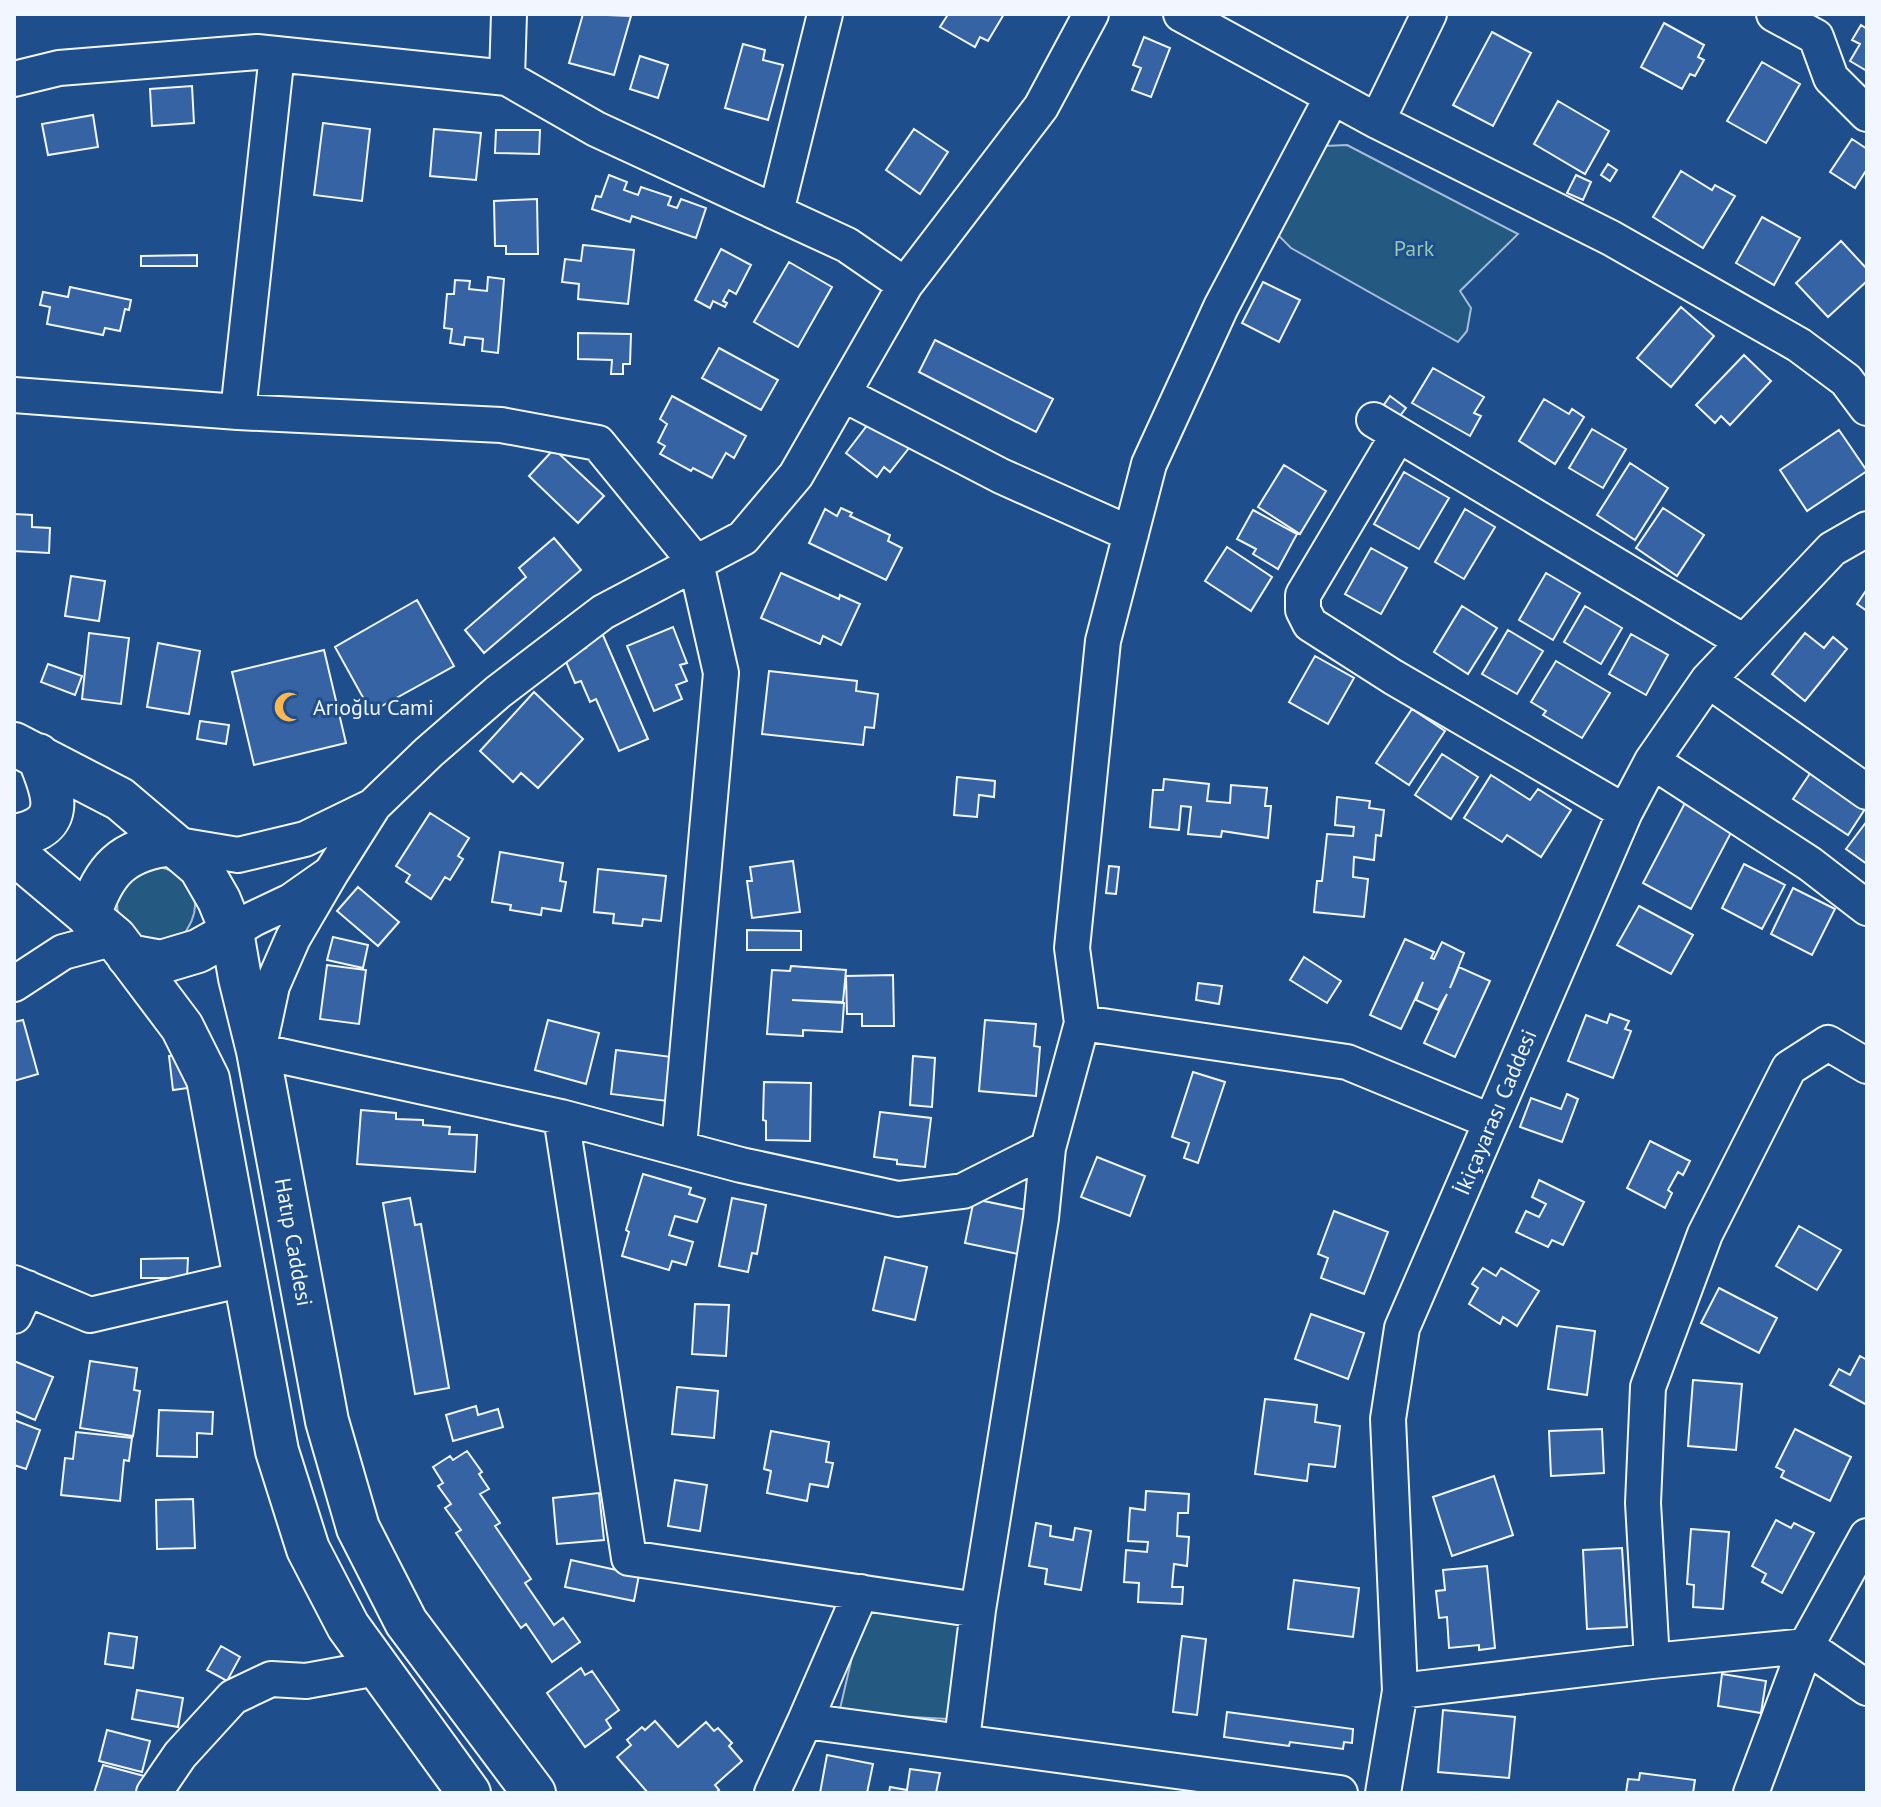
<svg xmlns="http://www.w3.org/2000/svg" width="1881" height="1807" viewBox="0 0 1881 1807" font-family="'PT Sans',sans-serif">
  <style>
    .green { fill: #245a82; stroke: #a8bbd7; stroke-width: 2 }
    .building { fill: #3563a3; stroke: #f2f6ff; stroke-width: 2 }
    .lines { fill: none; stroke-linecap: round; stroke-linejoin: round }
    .minor-casing { stroke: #f2f6ff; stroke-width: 38 }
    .major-casing { stroke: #f2f6ff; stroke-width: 46 }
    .minor { stroke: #1f4e8c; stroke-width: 34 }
    .major { stroke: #1f4e8c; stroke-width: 42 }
    .labels { text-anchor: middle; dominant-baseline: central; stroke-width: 6; stroke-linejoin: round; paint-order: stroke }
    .park-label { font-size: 22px; fill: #97c8a6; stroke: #1f4e8c }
    .poi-label { font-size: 22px; fill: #f2f6ff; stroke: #1f4e8c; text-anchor: start }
    .street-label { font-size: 22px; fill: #f2f6ff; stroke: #1f4e8c }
  </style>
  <rect width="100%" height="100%" fill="#1f4e8c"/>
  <path class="green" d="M1347,145L1518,234L1460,291L1471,308L1467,331L1458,342L1291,248L1279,236L1281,218L1324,146Z
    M160,867C199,877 205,910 180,939L142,943L118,916L117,903L120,891L136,872Z
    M876,1608L962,1619L948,1719L839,1713L860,1623Z"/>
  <path class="building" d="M583,14L631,16L614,75L569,63Z
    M945,14H1004L988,41L980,37L975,47L940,27L947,16Z
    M1664,23L1704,45L1698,57L1704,60L1695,76L1690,74L1682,89L1641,67Z
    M1861,25L1867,29V71L1850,61L1860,44L1852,40Z
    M1492,32L1531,53L1493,126L1453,105Z
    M1144,37L1170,48L1151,97L1132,90L1141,68L1133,65Z
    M743,44L765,50L763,60L783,65L768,120L725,108Z
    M640,56L668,65L658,98L630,89Z
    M1762,62L1800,84L1766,143L1727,121Z
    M192,86L194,123L152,126L150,89Z
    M1558,101L1609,131L1585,174L1534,144Z
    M93,115L98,147L48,155L42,124Z
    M323,123L370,129L362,201L314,195Z
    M434,129L481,133L476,180L430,176Z
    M914,129L948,152L920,194L886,170Z
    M496,130H540L539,154L495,153Z
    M1852,139L1867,149V169L1855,188L1830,172Z
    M1608,164L1617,170L1610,181L1601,175Z
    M1681,171L1712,190L1715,185L1735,196L1703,248L1653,217Z
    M609,175L627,182L624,190L638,195L641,187L671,197L668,205L677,208L681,199L706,208L696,238L632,216L630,222L592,209L596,196L601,197Z
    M1576,175L1591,182L1583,200L1567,193Z
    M537,199L538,254H506V246H495L494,201Z
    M1762,217L1800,238L1774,285L1736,263Z
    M1841,241L1867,269V281L1828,317L1796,283Z
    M583,245L634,250L628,304L578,299L579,284L562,282L565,259L581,261Z
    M721,249L751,265L736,294L729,290L723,301L727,303L725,307L713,301L710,308L695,300Z
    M197,255V266H141V256Z
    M789,262L832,287L798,347L754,322Z
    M488,277L504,279L498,353L482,351L483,339L465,337L464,345L450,343L452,329L444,328L447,294H454L455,280L470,281L469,289L487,291Z
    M1263,282L1300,300L1279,342L1242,323Z
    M70,287L131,300L129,310L125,309L120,331L105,328L103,335L47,324L50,307L40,305L43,292L68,297Z
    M1681,307L1714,336L1671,387L1637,358Z
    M578,333L631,334L630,364H623V374H611L612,360L578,359Z
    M935,340L1053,399L1036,432L919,372Z
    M719,348L778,380L761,410L702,378Z
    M1744,355L1771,381L1730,425L1721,416L1715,423L1696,405Z
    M1433,368L1484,397L1474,413L1481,416L1470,436L1412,403Z
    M672,396L746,436L734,458L726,453L712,478L693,468L691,471L660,454L665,446L658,442L667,424L660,419Z
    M1390,396L1406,408L1396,421L1381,409Z
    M1544,399L1569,414L1572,409L1584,417L1555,464L1519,441Z
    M872,419L909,448L890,472L884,467L877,477L846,453Z
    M1592,429L1626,449L1603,488L1569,468Z
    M1839,430L1867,471L1807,511L1780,470Z
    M554,449L604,496L578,523L529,476Z
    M1630,463L1668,488L1635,540L1597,515Z
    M1284,465L1326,491L1300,534L1258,507Z
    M1404,472L1449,498L1419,549L1374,524Z
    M841,508L852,513L850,516L890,535L888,541L902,548L886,580L809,543L825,509L837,516Z
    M1663,508L1704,535L1677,576L1636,548Z
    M1465,509L1495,527L1464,579L1435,562Z
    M1253,510L1297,534L1278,569L1253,554L1256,549L1237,539Z
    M14,514L32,515V527L50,528L49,553L14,551Z
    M554,538L581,570L484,653L465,630L526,577L519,568Z
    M1227,547L1272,577L1251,611L1205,581Z
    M1371,548L1407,568L1381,614L1345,594Z
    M781,573L839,599L840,595L860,604L841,645L823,636L820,644L761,618Z
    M1546,573L1580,593L1553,640L1519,620Z
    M71,576L105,581L99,621L65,616Z
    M1867,589V611L1857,604Z
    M417,600L454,666L371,712L335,647Z
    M1462,606L1497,628L1468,674L1434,652Z
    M1585,606L1622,628L1601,664L1564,642Z
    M673,627L687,663L680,665L687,681L676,685L682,699L654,711L627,646Z
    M1508,630L1543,651L1517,694L1482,674Z
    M89,633L129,638L121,704L82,699Z
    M602,633L648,739L619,751L596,699L590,702L581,681L575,683L564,657L586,648L583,642Z
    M1805,633L1824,648L1833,637L1847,649L1805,701L1772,674Z
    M1631,634L1668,655L1646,695L1609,674Z
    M158,643L200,651L189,714L147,707Z
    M324,650L346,743L254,765L232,672Z
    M1315,656L1354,678L1328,724L1289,702Z
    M1556,661L1610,693L1582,738L1543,715L1546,711L1531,702Z
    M48,664L82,676L75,695L41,682Z
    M769,671L857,681L856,691L878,694L874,728L865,727L863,745L762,734Z
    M534,692L583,739L538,788L521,773L513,782L480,751Z
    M1412,709L1445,731L1409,785L1376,763Z
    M200,721L229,725L226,744L197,739Z
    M1442,754L1478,777L1451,819L1415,795Z
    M1815,766L1867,806L1848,835L1793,799Z
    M1491,775L1530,800L1538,789L1571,810L1541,857L1507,835L1502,842L1464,818Z
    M957,777L995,781L994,797L979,795L977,817L954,815Z
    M1164,779L1209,784L1207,801L1230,803L1231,785L1267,788L1265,806H1271L1268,838L1222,831L1221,837L1188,834L1191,807L1181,806L1179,830L1150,827L1153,790H1163Z
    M1337,797L1370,801L1369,808L1384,810L1381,836L1376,835L1374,860L1354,857L1353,877L1368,879L1364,917L1314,912L1317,881H1322L1327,834L1353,836L1354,827L1335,825Z
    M1686,801L1734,827L1691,909L1643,883Z
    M430,813L469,838L458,856L463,859L450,880L445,877L431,899L406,882L410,875L396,866Z
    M1867,821V864L1846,849Z
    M500,852L563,863L560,881L566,882L561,911L542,908L541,915L510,910L511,905L492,902Z
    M793,861L800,912L752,918L747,881H752L750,867Z
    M1744,864L1785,885L1762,929L1722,908Z
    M1109,866L1119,867L1116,894L1106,893Z
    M598,869L666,876L661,921L643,919L642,926L613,923L614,914L594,912Z
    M358,887L399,922L378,946L337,911Z
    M1793,888L1835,909L1812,955L1771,934Z
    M1639,906L1693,935L1671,974L1617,945Z
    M747,930L801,931V950H747Z
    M333,937L368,945L363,968L327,960Z
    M1405,939L1434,952L1431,958L1434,959L1442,942L1464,953L1450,988L1459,967L1490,981L1455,1057L1424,1043L1447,994L1438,1010L1416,1000L1423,982L1401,1029L1370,1015Z
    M1304,957L1341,981L1327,1003L1290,980Z
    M327,965L366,970L359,1024L320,1019Z
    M791,966L846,970L843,1002L792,1000L844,1003L842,1032L803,1030V1036L767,1034L772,970L790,971Z
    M893,975L894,1026H862V1014H847L846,976Z
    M1198,983L1222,986L1219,1004L1196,1000Z
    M1610,1014L1629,1021L1625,1029L1631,1031L1613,1078L1568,1061L1586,1015L1607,1023Z
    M23,1020L38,1074L14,1081V1022Z
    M548,1020L599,1033L586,1084L535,1070Z
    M985,1020L1036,1024L1034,1046L1040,1047L1036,1096L979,1091Z
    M616,1050L672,1057L667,1101L611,1094Z
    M184,1054L188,1088L173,1090L169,1056Z
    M913,1056L935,1058L932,1107L910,1105Z
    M1193,1072L1225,1082L1198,1163L1184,1158L1189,1143L1172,1137Z
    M764,1082L811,1083L810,1141L766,1140V1121L763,1120Z
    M1567,1094L1578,1099L1562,1142L1520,1127L1531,1098L1561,1109Z
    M361,1110L396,1113V1119L423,1120V1125L450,1127L449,1134L477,1135L475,1172L357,1164Z
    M880,1112L931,1118L925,1167L897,1164V1160L874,1157Z
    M1650,1141L1690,1161L1683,1175L1678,1172L1668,1190L1672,1193L1665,1208L1627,1188Z
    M1097,1157L1145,1176L1130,1216L1081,1197Z
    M643,1174L691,1188L689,1194L705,1199L697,1222L675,1216L669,1235L693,1242L686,1265L672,1261L669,1270L622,1256L629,1232L626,1230Z
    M1539,1180L1584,1202L1563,1245L1552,1240L1548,1247L1516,1232L1526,1211L1539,1217L1546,1204L1532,1197Z
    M410,1198L415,1225L421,1224L449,1388L415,1394L383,1203Z
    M732,1198L766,1205L757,1254L752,1253L748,1272L719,1266Z
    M974,1199L1027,1210L1018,1254L965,1243Z
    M1334,1211L1388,1232L1364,1294L1321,1278L1328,1258L1318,1254Z
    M1799,1226L1841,1250L1817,1290L1776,1266Z
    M885,1257L927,1267L915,1320L873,1310Z
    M188,1258L187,1278H141V1259Z
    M1483,1268L1496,1276L1501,1268L1539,1291L1517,1326L1503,1317L1500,1324L1469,1304L1478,1288L1472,1284Z
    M1719,1288L1777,1318L1759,1353L1701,1323Z
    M695,1304L729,1305L726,1356L692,1354Z
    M1311,1314L1364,1333L1348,1379L1295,1359Z
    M1557,1326L1595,1331L1587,1395L1548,1389Z
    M1860,1356L1867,1360V1405L1830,1385L1839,1369L1850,1375Z
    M14,1361L53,1377L35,1420L14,1411Z
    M90,1361L137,1368L134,1390L140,1391L133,1436L80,1428Z
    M1693,1380L1742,1384L1736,1450L1688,1446Z
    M677,1387L718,1391L714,1438L672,1434Z
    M1265,1399L1317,1405L1315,1422L1340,1426L1335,1467L1309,1464L1307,1481L1255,1474Z
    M476,1406L478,1415L498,1409L503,1427L453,1441L446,1415Z
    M159,1410L213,1412L212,1434L197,1433V1457L157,1456Z
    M14,1420L40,1430L26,1469L14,1465Z
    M1602,1429L1604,1473L1551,1476L1549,1431Z
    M1795,1429L1851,1457L1830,1501L1781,1477L1784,1471L1776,1467Z
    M771,1431L829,1442L826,1462L833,1463L828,1487L810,1484L807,1501L767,1493L771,1471L764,1469Z
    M76,1432L132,1438L129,1461L124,1460L120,1501L61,1495L65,1458L73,1459Z
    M467,1451L482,1472L479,1474L489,1489L480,1494L500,1523L495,1526L531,1579L525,1583L554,1625L563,1618L580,1642L552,1662L526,1624L521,1628L456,1533L461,1530L445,1508L451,1504L438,1486L443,1483L433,1467L450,1456L453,1460Z
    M1494,1476L1513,1535L1452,1556L1433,1497Z
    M675,1480L707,1485L700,1531L668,1526Z
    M1146,1491L1189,1494L1188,1513H1178L1177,1536L1189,1537L1187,1566L1174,1564L1172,1587H1183L1182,1604L1138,1602L1139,1583L1124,1582L1126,1550L1147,1552L1148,1542L1128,1541L1130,1508L1145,1510Z
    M599,1493L604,1540L557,1544L553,1498Z
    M193,1499L195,1548L157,1549L156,1500Z
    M1776,1520L1791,1528L1794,1523L1814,1533L1782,1593L1762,1582L1766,1574L1752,1566Z
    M1036,1523L1051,1526L1050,1536L1073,1540L1075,1528L1091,1531L1081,1590L1045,1584L1047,1569L1029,1566Z
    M1691,1529L1729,1532L1723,1609L1693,1607L1694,1585L1687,1584Z
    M1622,1548L1627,1627L1587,1629L1583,1550Z
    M571,1560L639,1575L634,1601L565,1587Z
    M1487,1566L1495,1648L1479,1650V1645L1449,1648L1447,1617L1439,1618L1436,1591L1445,1590L1443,1570Z
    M1294,1580L1359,1588L1353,1637L1288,1629Z
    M109,1633L137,1637L133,1668L105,1664Z
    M1182,1636L1206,1639L1197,1715L1173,1712Z
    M221,1646L240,1657L227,1681L207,1670Z
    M581,1668L585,1675L592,1671L619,1710L606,1720L611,1728L585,1747L547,1693Z
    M1722,1674L1766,1681L1761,1713L1718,1706Z
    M137,1690L183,1698L178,1727L132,1719Z
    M1443,1710L1515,1717L1509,1778L1438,1772Z
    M1227,1712L1353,1729L1352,1743L1344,1742L1343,1749L1290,1742L1289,1746L1224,1737Z
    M655,1721L678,1747L706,1722L714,1731L718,1728L732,1743L729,1746L742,1761L715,1785L719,1790L716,1793H648L617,1757L631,1745L627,1740L642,1727L645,1730Z
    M107,1730L150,1741L142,1772L99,1761Z
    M827,1755L873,1764L867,1793H820Z
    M103,1765L144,1776L139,1793H94Z
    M910,1769L940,1773L936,1793H889L890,1787L907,1790Z
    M1640,1773L1695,1780L1693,1793H1626L1628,1779L1639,1780Z"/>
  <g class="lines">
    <g class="minor-casing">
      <path id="minor" d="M1181,14L1377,121L1611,238L1799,345L1846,380L1867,408
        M1774,14L1816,37L1831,78L1867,114
        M277,54L238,412L501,425L598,443L696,563L721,673L679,1147
        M507,78L596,129L847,245L905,285
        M14,79L59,68L257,52L507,78L509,14
        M1377,121L1429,14
        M776,212L825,14
        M843,394L1001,476L1131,534
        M14,395L238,412
        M1374,420L1744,642
        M1398,435L1303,595V610L1310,624L1393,677L1625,812
        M1708,680L1867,792
        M1652,761L1810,864L1867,908
        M172,844L238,855L305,839L373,806
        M331,873L293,938L272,986L258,1051L561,1117L741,1165L898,1199L963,1191L1048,1148L1082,1023L1072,948L1103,641L1149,464L1221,307L1332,97
        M232,932L253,919L291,901L331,873L374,805L429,752L498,692L603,612L743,538L796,475L905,285L1041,107L1091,14
        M14,984L63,952L115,938
        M1082,1023L1347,1062L1490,1121
        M561,1117L629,1558L978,1610
        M14,1283L90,1315L244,1279
        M14,1316L27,1288
        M861,1592L805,1721L1340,1793
        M1652,1661L1643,1503L1648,1387L1705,1234L1789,1068L1828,1043L1867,1066
        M1400,1691L1652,1661L1806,1646L1867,1688
        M962,1740L978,1610L1041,1218L1048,1148
        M154,1793L180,1755L233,1697L271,1679L306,1681L377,1668
        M772,1793L805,1721
        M1383,1793L1400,1691L1388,1419L1402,1328L1625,812L1652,761L1708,680L1832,549L1867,529
        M1751,1793L1806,1646L1867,1536"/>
    </g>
    <g class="major-casing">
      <path id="major" d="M14,744L120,799L200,867L219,900L232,932L240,978L258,1051L327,1421L358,1528L406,1622L534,1793
        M14,836C68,827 54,793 38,755
        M14,853L115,938L182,1027L208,1079L277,1451L308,1549L348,1626L469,1793
        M89,917C103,870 123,849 172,844
        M128,956L161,962L198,951L232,932"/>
    </g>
    <use href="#minor" class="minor"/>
    <use href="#major" class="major"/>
  </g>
  <defs>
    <g id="mosque-bare" transform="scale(2.4)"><path d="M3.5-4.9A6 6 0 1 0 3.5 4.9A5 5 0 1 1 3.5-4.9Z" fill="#ffb74d" stroke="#1f4e8c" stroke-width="2.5" paint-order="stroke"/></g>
  </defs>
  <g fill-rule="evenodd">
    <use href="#mosque-bare" x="289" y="707"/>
  </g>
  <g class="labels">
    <g class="park-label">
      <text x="1414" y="248">Park</text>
    </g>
    <g class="poi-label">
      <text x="313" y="707">Arıoğlu Cami</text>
    </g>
    <g class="street-label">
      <text transform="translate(1495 1112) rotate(-67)">İkiçayarası Caddesi</text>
      <text transform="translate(294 1242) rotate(80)">Hatıp Caddesi</text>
    </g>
  </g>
  <rect width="1881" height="1807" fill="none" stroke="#f2f6ff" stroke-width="32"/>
</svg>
